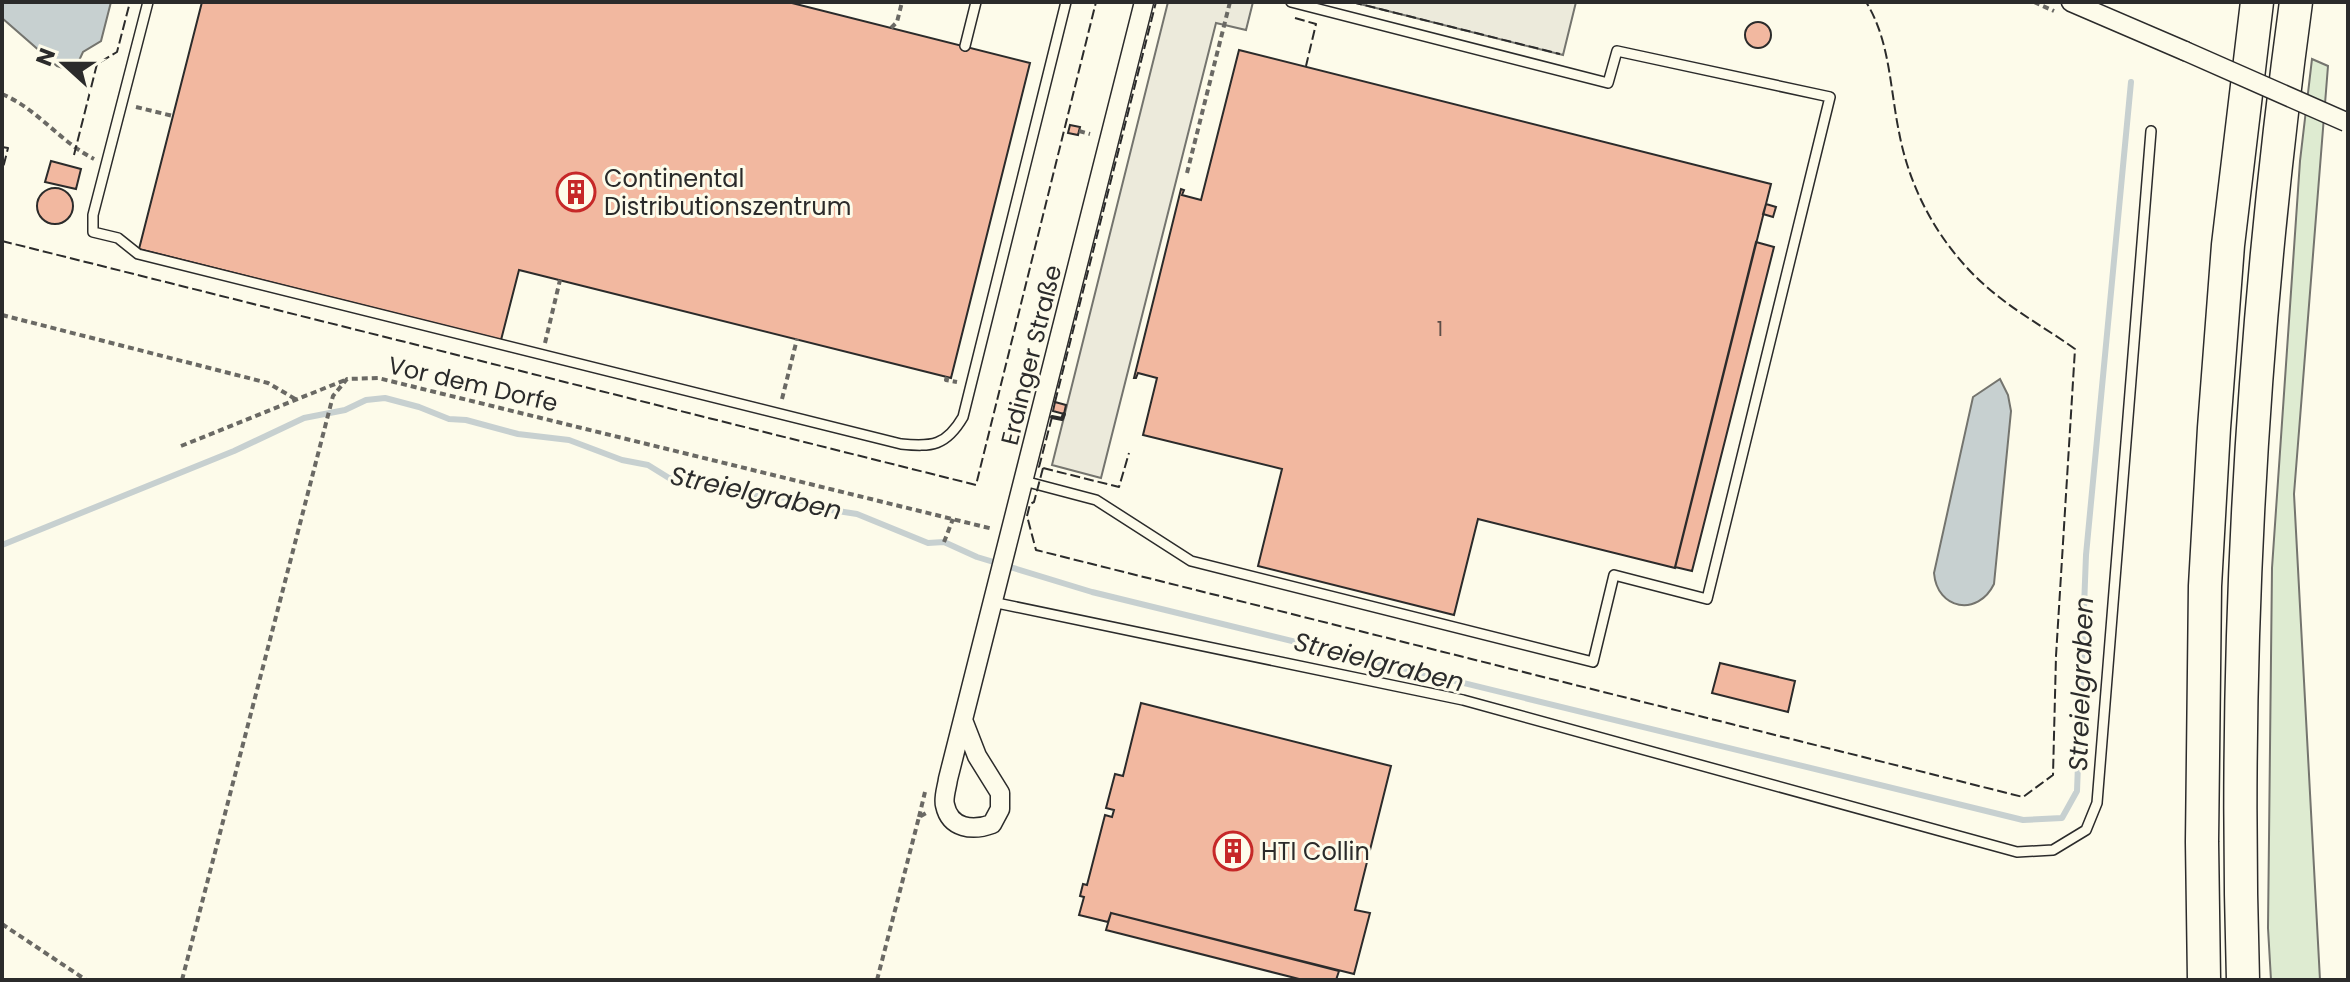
<svg xmlns="http://www.w3.org/2000/svg" width="2350" height="982" viewBox="0 0 2350 982" font-family="Poppins,sans-serif">
  <style>
    .green { fill: #deebd1; stroke: #74746e; stroke-width: 2 }
    .parking { fill: #eceadb; stroke: #74746e; stroke-width: 2 }
    .water { fill: #c7d0d0; stroke: #74746e; stroke-width: 2 }
    .lines { fill: none; stroke-linecap: round; stroke-linejoin: round }
    .stream { stroke: #c7d0d0; stroke-width: 6 }
    .building { fill: #f2b8a0; stroke: #2b2b2b; stroke-width: 2 }
    .lane-casing { stroke: #2b2b2b; stroke-width: 12 }
    .street-casing { stroke: #2b2b2b; stroke-width: 21 }
    .highway-casing { stroke: #2b2b2b; stroke-width: 35 }
    .path { stroke: #6a6964; stroke-width: 4; stroke-dasharray: 6 4; stroke-linecap: butt }
    .lane { stroke: #fdfbea; stroke-width: 9 }
    .street { stroke: #fdfbea; stroke-width: 18 }
    .highway { stroke: #fdfbea; stroke-width: 32 }
    .street-bridge-casing { stroke: #2b2b2b; stroke-width: 21; stroke-linecap: butt }
    .street-bridge { stroke: #fdfbea; stroke-width: 18 }
    .fence { stroke: #2b2b2b; stroke-width: 2; stroke-dasharray: 10 4; stroke-linecap: butt }
    .wall { stroke: #2b2b2b; stroke-width: 4 }
    .labels { text-anchor: middle; dominant-baseline: central; stroke-width: 6; stroke-linejoin: round; paint-order: stroke }
    .number-label { font-size: 20px; fill: #5d4e48 }
    .poi-label { font-size: 24px; fill: #2b2b2b; stroke: #fdfbea; text-anchor: start }
    .street-label { font-size: 24px; fill: #2b2b2b; stroke: #fdfbea }
    .water-label { font-size: 26px; font-style: italic; fill: #2b2b2b; stroke: #fdfbea }
  </style>
  <rect width="100%" height="100%" fill="#fdfbea"/>
  <path class="green" d="M2312,59L2328,66L2294,494L2320,980H2271L2268,928L2272,568L2300,161Z"/>
  <path class="parking" d="M1168,2H1253L1246,30L1216,23L1101,478L1052,465Z
    M1352,2H1576L1563,55Z"/>
  <path class="water" d="M2,2H111L101,41L83,52L77,65L66,69L57,66L2,18Z
    M2000,379L2008,395L2011,411L1994,584C1978,617 1937,610 1934,573L1973,397Z"/>
  <g class="lines">
    <path class="stream" d="M2,545L234,451L304,418L345,410L366,400L385,398L419,407L449,419L466,420L518,434L569,440L622,460L648,465L669,478L716,483L757,496L793,498L825,509L857,514L928,543L944,542L977,557L1092,592L2023,820L2062,818L2077,791L2086,555L2131,82"/>
  </g>
  <path class="building" d="M202,2H788L1030,63L951,378L519,270L501,340L139,249Z
    M1745 35a13 13 0 1 1 26 0a13 13 0 1 1-26 0Z
    M1239,50L1771,184L1675,568L1478,519L1454,615L1258,566L1282,469L1143,435L1157,378L1138,373L1136,378H1134L1157,286L1181,189L1184,190L1182,195L1201,200Z
    M1070,125L1080,127L1078,135L1068,133Z
    M51,161L81,169L76,189L45,182Z
    M37 206a18 18 0 1 1 36 0a18 18 0 1 1-36 0Z
    M1766,204L1776,207L1773,217L1763,214Z
    M1756,242L1774,247L1692,571L1675,567Z
    M1055,402L1066,405L1064,414L1053,411Z
    M1720,663L1795,681L1788,712L1712,693Z
    M1141,703L1391,766L1355,910L1370,913L1354,974L1111,913L1108,922L1079,915L1084,897L1080,896L1083,884L1087,885L1105,815L1112,817L1114,810L1106,808L1115,774L1123,776Z
    M1111,913L1339,971L1336,980H1303L1106,930Z"/>
  <g class="lines">
    <g class="lane-casing">
      <path id="lane" d="M148,2L93,215V232L118,238L138,254L901,444C932,447 946,446 963,417L1066,2
        M965,46L976,2
        M1024,481L1096,500L1191,561L1593,662L1614,575L1707,599L1830,97L1617,51L1608,83L1291,2
        M992,602L1463,700L2017,852L2053,850L2086,830L2097,803L2151,131"/>
    </g>
    <g class="street-casing">
      <path id="street" d="M2071,2L2185,51
        M963,720L977,756L1000,793V809L992,824C973,831 950,829 945,805C943,798 947,787 948,779L1144,2"/>
    </g>
    <g class="highway-casing">
      <path id="highway" d="M2204,980L2202,842L2205,586L2214,428L2228,245L2257,2
        M2243,980C2233,653 2252,326 2296,2"/>
    </g>
    <path class="path" d="M2034,2L2054,11
      M891,28L897,22L902,2
      M2,94C39,110 59,141 94,159
      M136,107L173,116
      M1079,131L1090,134
      M1187,173L1230,2
      M2,315L268,383L297,400
      M545,343L560,280
      M947,377L946,380L957,382
      M782,399L797,339
      M181,446L345,380
      M944,542L953,519
      M919,817L925,792
      M2,924L86,980
      M182,980L333,396L347,379L378,378L993,529
      M877,980L919,817L928,812"/>
    <use href="#lane" class="lane"/>
    <use href="#street" class="street"/>
    <use href="#highway" class="highway"/>
    <g class="street-bridge-casing">
      <path id="street-bridge" d="M2185,51L2346,122"/>
    </g>
    <use href="#street-bridge" class="street-bridge"/>
    <path class="fence" d="M1352,2L1560,54
      M1295,18L1316,24L1306,66
      M2,147L8,148L2,172
      M74,155L97,64L117,52L130,2
      M2,241L976,485L1096,2
      M1055,402L1156,2
      M1052,417L1039,467L1119,487L1129,453
      M1043,468L1034,502L1030,504L1027,516L1036,550L2023,797L2053,775L2056,656L2075,349C2050,331 2023,316 1999,297C1947,257 1911,197 1899,132C1890,89 1890,40 1866,2"/>
    <path class="wall" d="M1052,417L1062,419L1064,414"/>
  </g>
  <defs>
    <g id="building-ring" transform="scale(2)"><circle r="9.5" fill="#fdfbea" stroke="#c62828" stroke-width="1.5"/><path d="M-4-6H4V6H1V3H-1V6H-4ZM-2.5-4.3h1.7v1.8h-1.7ZM.8-4.3h1.7v1.8H.8ZM-2.5-1h1.7V.8h-1.7ZM.8-1h1.7V.8H.8Z" fill="#c62828"/></g>
  </defs>
  <g fill-rule="evenodd">
    <use href="#building-ring" x="576" y="192"/>
    <use href="#building-ring" x="1233" y="851"/>
  </g>
  <g class="labels">
    <g class="number-label">
      <text x="1440" y="329">1</text>
    </g>
    <g class="poi-label">
      <text x="604" y="178">Continental<tspan x="604" dy="28">Distributionszentrum</tspan></text>
      <text x="1261" y="851">HTI Collin</text>
    </g>
    <g class="street-label">
      <text transform="translate(1031 355) rotate(-76)">Erdinger Straße</text>
      <text transform="translate(473 384) rotate(13)">Vor dem Dorfe</text>
    </g>
    <g class="water-label">
      <text transform="translate(756 493) rotate(12)">Streielgraben</text>
      <text transform="translate(1379 662) rotate(14)">Streielgraben</text>
      <text transform="translate(2081 684) rotate(-88)">Streielgraben</text>
    </g>
  </g>
  <rect width="2350" height="982" fill="none" stroke="#2b2b2b" stroke-width="8"/>
  <g transform="translate(64 64) rotate(291)" stroke="#fdfbea" stroke-width="6" paint-order="stroke">
  <path d="M0-6L14 30L0 20L-14 30Z" fill="#2b2b2b"/>
  <text y="-12" font-size="22" font-weight="bold" text-anchor="middle" fill="#2b2b2b">N</text>
  </g>
</svg>
